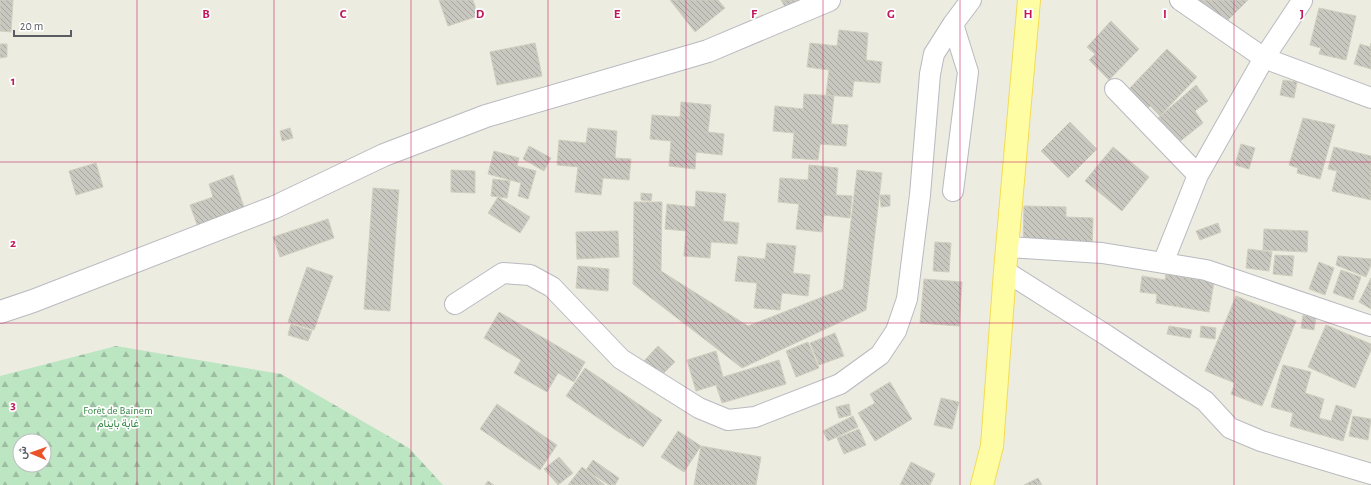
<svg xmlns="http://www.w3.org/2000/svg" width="1371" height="485" viewBox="0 0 1371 485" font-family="'Alegreya Sans',Vazirmatn,sans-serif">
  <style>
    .forest { fill: url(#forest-firs); fill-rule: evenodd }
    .building { fill: url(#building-back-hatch); stroke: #d1cebf }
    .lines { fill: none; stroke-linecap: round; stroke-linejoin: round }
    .minor-casing { stroke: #b8bac0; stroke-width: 22 }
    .tertiary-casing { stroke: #b8bac0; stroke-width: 24 }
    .primary-casing { stroke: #f3dc53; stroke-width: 24 }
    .minor { stroke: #fff; stroke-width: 20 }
    .tertiary { stroke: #fff; stroke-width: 22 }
    .primary { stroke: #fffda3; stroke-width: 22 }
    .grid { fill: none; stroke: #c2185b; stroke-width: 1; stroke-opacity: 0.55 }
    .labels { text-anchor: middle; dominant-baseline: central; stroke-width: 3.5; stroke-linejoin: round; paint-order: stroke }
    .park-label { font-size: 11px; fill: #348643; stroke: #fff }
    .grid-label { font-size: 13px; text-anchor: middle; font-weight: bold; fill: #c2185b; stroke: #fff; stroke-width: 3.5; stroke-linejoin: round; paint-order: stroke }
  </style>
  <defs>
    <pattern id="forest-firs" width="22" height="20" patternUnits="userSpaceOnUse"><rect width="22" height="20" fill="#bce5c2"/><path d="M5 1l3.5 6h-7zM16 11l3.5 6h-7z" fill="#9cbda1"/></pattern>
    <pattern id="building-back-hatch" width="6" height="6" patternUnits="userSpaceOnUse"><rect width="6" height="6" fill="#c9c8c0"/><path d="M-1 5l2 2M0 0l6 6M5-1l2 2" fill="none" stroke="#a6a69f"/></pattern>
  </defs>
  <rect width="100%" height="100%" fill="#edece0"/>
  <path class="forest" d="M116,346L281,374L409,448L443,485H0V376ZM20,441H44V465H20Z"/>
  <path class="building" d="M0,0H13L11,32L0,31Z
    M439,0H473L478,16L448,26Z
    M670,0H718L725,8L695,32Z
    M781,0H804L787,10Z
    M1189,0H1248L1226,22L1217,13L1209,21Z
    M1319,8L1356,16L1346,60L1319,54L1321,48L1310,45Z
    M1111,21L1139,49L1109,80L1089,60L1095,54L1087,47Z
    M839,30L868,33L866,60L882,62L880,83L854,81L852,97L826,95L829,70L807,67L810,43L837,46Z
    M535,43L542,76L497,85L490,52Z
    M1371,43V69L1354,64L1360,44L1370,47Z
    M0,44H7V57L0,58Z
    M1167,49L1197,77L1160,116L1150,106L1147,109L1128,90Z
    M1283,80L1297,82L1294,98L1280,95Z
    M1196,85L1208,101L1195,111L1203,123L1178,143L1157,119Z
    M804,94L834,96L831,124L848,125L846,146L820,144L818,160L792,158L794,133L773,131L775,106L803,109Z
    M681,102L711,105L708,132L724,134L722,155L696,152L695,169L669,166L671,141L650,139L652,115L680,117Z
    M1303,118L1335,125L1320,179L1297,173L1298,168L1289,165Z
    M1070,122L1097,149L1068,178L1041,151Z
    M290,128L293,138L282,141L280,131Z
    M588,128L617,131L615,158L631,159L629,180L603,178L601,195L575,192L578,167L557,165L559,140L586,143Z
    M1241,144L1255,148L1249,169L1235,165Z
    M529,146L551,158L544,171L523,159Z
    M1113,147L1149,177L1122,211L1085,181Z
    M1334,147L1371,156V200L1332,191L1337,171L1328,169Z
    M494,151L519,158L517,166L536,171L528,199L518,196L521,183L488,174Z
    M96,163L103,187L76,195L69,171Z
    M809,165L838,168L836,195L852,196L850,218L824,215L822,232L796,229L799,204L778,202L780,178L808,180Z
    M451,170L475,171V193L451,192Z
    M857,170L882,173L866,310L742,368L633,284L634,202H662L661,271L748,326L843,289Z
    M233,175L246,213L199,230L190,205L213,197L209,184Z
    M493,179L510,181L507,198L491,196Z
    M373,188L399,190L390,311L364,309Z
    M696,191L726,194L723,221L739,223L737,244L711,242L710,258L684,256L686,231L665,229L667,204L695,207Z
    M641,193L652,194L651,201L641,200Z
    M880,195H890V206L881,207Z
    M498,197L530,217L520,233L488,213Z
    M1024,206L1066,207V217L1093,218L1092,248L1023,246Z
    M328,219L334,238L280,257L273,237Z
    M1218,223L1221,232L1200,240L1196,231Z
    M1264,229L1308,231L1307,252L1263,250Z
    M618,231L619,257L577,259L576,232Z
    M935,242L951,243L949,272L933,271Z
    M767,243L796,246L793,273L810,275L808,296L782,293L780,310L754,308L757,283L735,281L738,256L765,259Z
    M1248,249L1272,252L1269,271L1246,268Z
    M1275,255L1294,256L1292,276L1273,274Z
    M1338,256L1371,259V265L1366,277L1336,265Z
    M1319,262L1334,268L1325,295L1309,289Z
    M578,266L609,269L608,291L576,288Z
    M307,267L333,276L314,330L288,322Z
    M1341,270L1361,277L1353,300L1333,293Z
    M1166,274L1214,282L1209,312L1156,303L1157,294L1140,292L1142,276L1165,280Z
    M1371,278V309L1359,302Z
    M924,279L962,282L959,326L920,323Z
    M1236,296L1296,321L1262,406L1231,394L1235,383L1205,371Z
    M499,312L585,362L574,382L558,373L547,392L514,373L521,360L484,338Z
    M1303,315L1316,317L1314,330L1301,328Z
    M291,324L312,331L308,341L288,335Z
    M1326,325L1371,344V350L1355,388L1308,367Z
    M1169,326L1192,330L1190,338L1167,334Z
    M1201,326L1216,328L1215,339L1200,337Z
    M835,333L844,356L819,365L810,343Z
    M808,342L819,368L796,377L786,351Z
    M658,346L675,362L658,379L642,363Z
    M716,351L723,377L779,360L786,384L722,403L716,385L696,391L687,360Z
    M1283,365L1311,372L1305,393L1324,399L1319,418L1331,421L1336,405L1352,410L1343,441L1290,426L1293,413L1271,407Z
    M585,368L662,420L643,447L630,438L629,439L566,396Z
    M890,382L912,419L875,441L858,413L875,403L870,394Z
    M941,398L959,402L952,429L934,425Z
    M497,404L557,445L540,470L480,429Z
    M849,404L851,415L839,418L836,407Z
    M853,416L858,427L828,441L823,431Z
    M1353,416L1371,419L1368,440L1349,436Z
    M859,429L866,445L844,454L837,438Z
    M678,431L701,446L684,472L661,457Z
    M701,446L761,457L756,485H694Z
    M559,457L573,473L558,485L544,469Z
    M593,460L619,478L615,485H609L586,470Z
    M911,462L935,474L930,485H900Z
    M582,467L605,485H568Z
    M1038,478L1042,485H1024Z
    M488,481L494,485H485Z"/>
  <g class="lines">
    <g class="minor-casing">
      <path id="minor" d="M1180,0L1264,58L1371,98
        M953,24L968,72L953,191
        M1115,89L1198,175
        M1007,247L1102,253L1206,270L1371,326
        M1163,263L1198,175L1264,58L1302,1
        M1005,271L1106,335L1205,401L1230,428L1261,441L1371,474
        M455,304L503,273L530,275L552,287L621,359L699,408L728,420L755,417L840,384L880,355L896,331L907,299L920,195L930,74L934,54L953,24L971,0"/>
    </g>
    <g class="tertiary-casing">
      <path id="tertiary" d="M0,312L33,301L275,207L384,155L486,116L708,51L829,0"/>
    </g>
    <g class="primary-casing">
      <path id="primary" d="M982,485L992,446L1005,271L1029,0"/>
    </g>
    <use href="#minor" class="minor"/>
    <use href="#tertiary" class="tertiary"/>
    <use href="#primary" class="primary"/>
  </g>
  <path class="grid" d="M137,0V485M274,0V485M411,0V485M548,0V485M686,0V485M823,0V485M960,0V485M1097,0V485M1234,0V485M0,162H1371M0,323H1371"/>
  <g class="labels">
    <g class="park-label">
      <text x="118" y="410">Forêt de Baïnem<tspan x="118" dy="13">غابة باينام</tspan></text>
    </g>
  </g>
  <g class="grid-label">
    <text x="206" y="18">B</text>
    <text x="343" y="18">C</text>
    <text x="480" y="18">D</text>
    <text x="617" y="18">E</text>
    <text x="754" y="18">F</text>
    <text x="891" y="18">G</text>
    <text x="1028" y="18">H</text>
    <text x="1165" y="18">I</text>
    <text x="1302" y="18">J</text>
    <text x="13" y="85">1</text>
    <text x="13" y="247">2</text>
    <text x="13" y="409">3</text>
  </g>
  <g transform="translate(32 453) rotate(272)"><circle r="19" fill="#ffffff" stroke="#bdbec0"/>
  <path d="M0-3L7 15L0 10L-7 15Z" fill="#eb5228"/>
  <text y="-6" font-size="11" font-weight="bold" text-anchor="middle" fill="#595c62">ش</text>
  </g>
  <path d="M14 30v6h57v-6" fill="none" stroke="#595c62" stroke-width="2"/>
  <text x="20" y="30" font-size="12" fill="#595c62" stroke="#ffffff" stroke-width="3" paint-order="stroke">20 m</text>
</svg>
